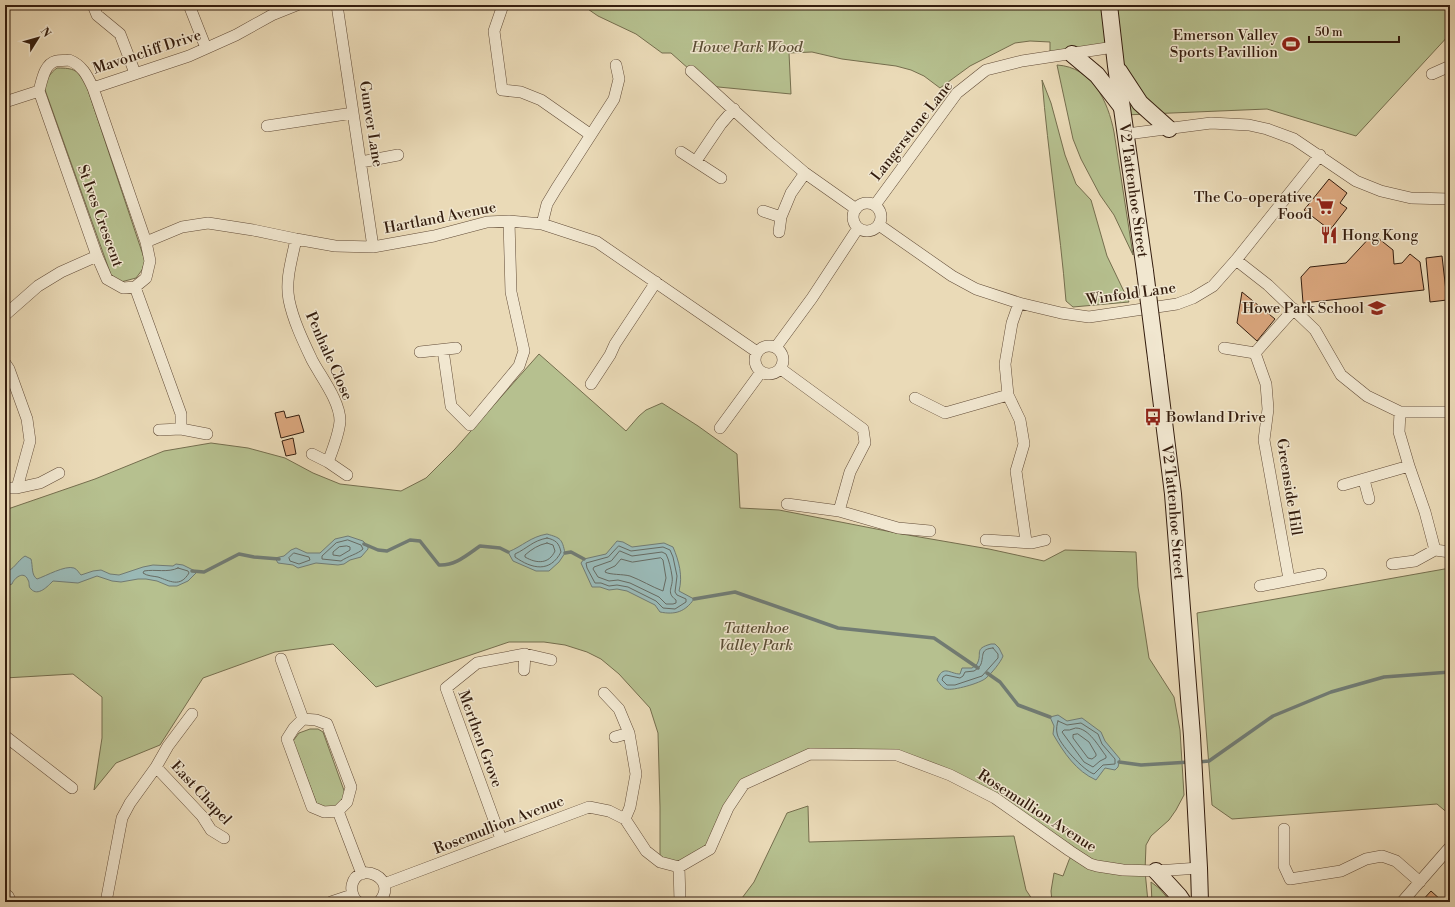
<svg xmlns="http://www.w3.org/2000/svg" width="1455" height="907" viewBox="0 0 1455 907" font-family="'Libre Bodoni',serif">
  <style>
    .green { fill: #b6c08f; stroke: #756e4e }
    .water { fill: #9ab9b6; stroke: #717b73 }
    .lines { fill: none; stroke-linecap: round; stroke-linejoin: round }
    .shore { stroke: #676b62; stroke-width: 1 }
    .stream { stroke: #717b73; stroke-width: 3.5 }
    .building { fill: #dba77e; stroke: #341d0e }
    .street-casing { stroke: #624c38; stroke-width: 12 }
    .secondary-casing { stroke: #341d0e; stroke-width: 18 }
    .street { stroke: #f1e7d0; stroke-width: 11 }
    .secondary { stroke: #f1e7d0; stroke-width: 16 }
    .secondary-bridge-casing { stroke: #341d0e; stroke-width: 18; stroke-linecap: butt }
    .secondary-bridge { stroke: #f1e7d0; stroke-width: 16 }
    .labels { text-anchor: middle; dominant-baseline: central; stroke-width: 3; stroke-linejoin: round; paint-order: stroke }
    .poi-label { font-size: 15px; fill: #341d0e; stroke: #f1e7d0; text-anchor: end }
    .park-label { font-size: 15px; font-style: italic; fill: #5b4e35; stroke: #f1e7d0 }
    .street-label { font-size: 15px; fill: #341d0e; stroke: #f1e7d0 }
  </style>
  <rect width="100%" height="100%" fill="#eadab7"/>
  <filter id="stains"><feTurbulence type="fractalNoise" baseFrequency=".005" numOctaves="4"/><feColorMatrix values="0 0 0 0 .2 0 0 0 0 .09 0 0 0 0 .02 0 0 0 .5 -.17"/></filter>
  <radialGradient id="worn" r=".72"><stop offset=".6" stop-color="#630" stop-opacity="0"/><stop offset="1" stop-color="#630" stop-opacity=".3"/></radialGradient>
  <path class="green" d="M582,5H1109L1114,47L1050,56V42L1030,41L1015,43L970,66L940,88L924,76L911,70L896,66L842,59L812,52L789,53L791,94L708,86L671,53H662L636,34L598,16Z
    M1113,5H1450V34L1356,136L1267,109L1124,115Z
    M1057,65C1092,67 1108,101 1114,132L1133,255L1114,215L1100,195L1081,159L1073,139Z
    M57,68C75,68 77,70 86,84L145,261L142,270L136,278L121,282L111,275L44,87C47,79 50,73 57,68Z
    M1042,80L1051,103L1065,155L1076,184L1091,200L1107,256L1129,302L1073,307L1066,301C1060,227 1048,154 1042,80Z
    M539,354L626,431L639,416L646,410L662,403L698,426L737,454L740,508L779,510L902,534L989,549L1044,561L1065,550L1136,552L1138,587L1149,658L1174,697L1180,730L1184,795L1176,810L1169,820L1151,836L1146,845L1145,871L1148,902H1052L1051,891L1054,873L1063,876L1069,860L1073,853L995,798L897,755L810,754L744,784L710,849L679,867L660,862V807L658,733L650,708L619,674L601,659L587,652L565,645L544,642H509L376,687L333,644L275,652L203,678L160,745L116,763L94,790L102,738V697L73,674L5,678V510L95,479L164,451L211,443L248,448L285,458L313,473L340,484L401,491L426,478L455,449Z
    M1450,568V815L1437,804L1232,819L1212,805L1197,613Z
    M310,729H318L323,732L346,796L337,809L318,807L293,741L299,733Z
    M808,806L809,842L1014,836L1026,890L1034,902H739L754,882L787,813Z
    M1151,882L1159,888L1171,902H1152Z"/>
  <path class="water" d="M547,534C561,538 562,539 565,553L559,562L549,571H536L513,561L508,552C523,546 530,537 547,534Z
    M348,536L363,541L368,546V549L361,557L350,560L344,564L338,565L316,563L298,568L293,565L278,563L275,558L284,556L291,550L296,548L307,553H320L335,539Z
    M617,541L623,542L632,547L664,543L673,547C679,561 683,576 679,591L694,599C685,612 675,615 660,612L655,605L627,591L617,589L609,590L600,587H592L581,563L584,559L606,554Z
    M25,556L31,559C33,566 31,575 37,579C46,576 65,565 74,568C77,569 79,573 81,575L93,571L101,570L110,574L119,575L143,567L153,565L173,566L176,564L183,565L197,572L188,581L177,586H169L157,581L146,579H138L121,582L112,581L97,576L78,583L53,581C48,586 38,597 31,589C28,587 30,583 28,580C24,570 14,578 12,584L7,586L5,585V572C14,570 17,561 25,556Z
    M991,644H995L999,648L1003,656C1001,662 991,674 986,678C981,683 953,691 946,689C943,688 939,683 937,680C943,664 950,674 960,674L962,668H972C973,667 976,666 977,664C983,653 973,649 991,644Z
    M1058,715L1067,721L1082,718L1101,732L1105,741L1120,759L1118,767L1115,770L1105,768L1096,780C1076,771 1064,753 1053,734L1054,726L1050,717Z"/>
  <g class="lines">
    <path class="shore" d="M547,538C556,540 559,543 561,552C550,573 532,569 515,557V554C528,548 532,541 547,538Z
      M348,540L361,545L363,549C358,554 348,556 341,561L322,559V556L336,543Z
      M547,543L553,545L555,551C549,564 537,564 525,557V555C532,549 538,545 547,543Z
      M347,546L350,547V550L340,556L333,555V552L339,547Z
      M619,546L631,551L663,547L670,550L673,557L677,576L675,592L677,595L686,599V602L675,609L663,608L656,601L628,587L617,585L609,586L601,583H595L587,568L586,563L608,557Z
      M620,551L632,556L662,552L666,554C669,560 671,569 672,576C674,587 665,592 676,600V603L673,604H666L659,597L630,583L618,580L609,581L598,577L593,569L594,567L611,561Z
      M294,553L309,557L310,560L299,564L290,561L289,558Z
      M661,558L663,560L666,578L663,591C652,587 641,580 630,576C623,574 610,575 605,572L606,570L615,566L621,559L632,562Z
      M178,568L188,571L189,573C180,588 170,581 158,577C153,576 147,576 143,573L144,571C155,569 168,573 178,568Z
      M993,648L998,654V658L982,676L955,685H947L942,680L943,677L946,675L960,678L963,676L965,672L974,671C977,669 980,667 981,664C984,655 980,649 993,648Z
      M1058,721L1067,725L1081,723L1098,734L1102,744L1115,759V764L1103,765L1094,774C1084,771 1058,743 1057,733C1056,730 1057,723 1058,721Z
      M1076,728C1089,728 1099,747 1106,756V758L1100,761L1093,767L1084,762L1062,732L1064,730H1069Z
      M1078,734L1089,742L1096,754V756L1092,759L1088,758L1073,738V735Z"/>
    <path class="stream" d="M364,544L378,550L387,551L410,540L420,541L439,565C455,566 467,555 480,546L500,548L508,552
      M565,553L571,552L584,559
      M192,571L204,572L239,554L254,557L279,559
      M694,599L735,592L838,628L934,638L978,668
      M987,673L1000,682L1018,705L1050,717
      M1119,762L1141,765L1190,762
      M1198,762L1209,761L1273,716L1331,692L1384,677L1450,672"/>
  </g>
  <path class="building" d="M1329,179L1347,193L1340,203L1347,208L1330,230L1304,210Z
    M1373,234L1393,250L1394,264L1402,263L1410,254L1420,262L1424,290L1303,303L1301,277L1310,267L1346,263Z
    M1442,256L1447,300L1430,302L1426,258Z
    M1242,292L1275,319L1257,341L1237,323Z
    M284,411L286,418L299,415L304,432L281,438L275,413Z
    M293,438L296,454L286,456L282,441Z
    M1431,891L1442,901L1441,902H1421Z"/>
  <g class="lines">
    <g class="street-casing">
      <path id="street" d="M93,5L97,15L120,34L135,73
        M189,5L206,48
        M337,5L373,247
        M503,5L494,31L502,90L521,92L541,100L591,135
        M69,60C82,65 87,75 93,88L146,242L150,261L146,278L135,287L123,288L107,279L97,256L39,91C42,81 44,64 56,61C60,60 65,61 69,60Z
        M691,71L771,144L805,173L856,209
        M1432,74L1450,66
        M93,88L189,56L236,35L272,15L297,5
        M5,102L39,91
        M267,126L353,113
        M1127,134L1211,123L1249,125L1267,129L1294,139L1356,181L1381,191L1411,198L1450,199
        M681,152L721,178
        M696,161L721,124L734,109
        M361,162L398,155
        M853 217a14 14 0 1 1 28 0a14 14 0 1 1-28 0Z
        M875,205L957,93L986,70L1022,61L1114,47
        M763,211L781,217L791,193L805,173
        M542,224L547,204L556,189L614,99L619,79L616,65
        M879,225L952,276L976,289L1019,303L1061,313L1089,317L1177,304L1193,298L1213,286L1236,260L1320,155
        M779,232L781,217
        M296,239C292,259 285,280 289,300C293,320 303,341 312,360C321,377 340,401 340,421C339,434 333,449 328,462
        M146,242L182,227L208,223L253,230L296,239L335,246L373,247L434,236L487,222L509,221L542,224L597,242L757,352
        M1236,260L1268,285L1315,330L1341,375L1367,396L1400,412H1450
        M135,287L181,414V429
        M1019,303L1012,323L1005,364L1008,395L1020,420L1024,444L1016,471L1026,541
        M5,315L38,286L61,272L97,256
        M755 360a14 14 0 1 1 28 0a14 14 0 1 1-28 0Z
        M776,347L812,298L858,228
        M1224,348L1255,353
        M443,350L451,406L470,425L519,366L524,351L511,292L509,221
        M420,352L456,348
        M5,363L9,369L27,419L30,441L17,488H5
        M781,369L863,429L865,443L850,472L839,511
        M591,384L610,355L615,344L656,282
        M915,398L945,413L1008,395
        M1400,412L1399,432L1409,466L1425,512L1435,550
        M720,428L761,372
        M159,430L181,429L207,434
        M312,454L328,462L347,475
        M1364,480L1369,499
        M1343,485L1409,466
        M17,488L40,483L59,473
        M787,504L839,511L898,528L930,531
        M986,540L1032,543L1045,540
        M1392,564L1415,561L1435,550L1450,552
        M1289,579L1264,440L1268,409L1266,384L1255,353L1294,309
        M1260,586L1321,574
        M281,659L303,719
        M524,670L525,654
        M604,693L619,709L629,733L636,774L630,807L625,819
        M5,736L72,788
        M615,737L629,733
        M156,767L168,746L192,714
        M338,811L347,802L351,787L327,724L316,720L303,719L294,728L287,739L312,807L324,812L338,811L362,874
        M1284,829V866L1290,879L1341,871L1366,859L1382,856L1396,861L1420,882
        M501,839L446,688L477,663L525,654L551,660
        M679,867L680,902
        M384,884L589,807L609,811L625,819L646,851L660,862L679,867L710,849L728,808L744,784L810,754L897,755L950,775L995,798L1070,851L1090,864L1097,866L1123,870L1156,871L1199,868
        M5,894L8,896L11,902
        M106,902L122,818L130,803L156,767L202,816L211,830L224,838
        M331,902L352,895
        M358,902C353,898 351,892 352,885C358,859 400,879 379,902
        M1402,902L1450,847"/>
    </g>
    <g class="secondary-casing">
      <g id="secondary">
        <path id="s1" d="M1109,5L1116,66L1145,271"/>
        <path d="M1072,54L1097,75L1121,106"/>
        <path d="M1119,71L1140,103L1169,129"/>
        <path id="s2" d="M1156,358L1173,494L1192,736L1199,868L1200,902"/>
        <path d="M1156,871L1179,896L1183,902"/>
      </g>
    </g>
    <use href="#street" class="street"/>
    <use href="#secondary" class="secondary"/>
    <g class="secondary-bridge-casing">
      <path id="secondary-bridge" d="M1145,271L1156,358"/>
    </g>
    <use href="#secondary-bridge" class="secondary-bridge"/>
  </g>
  <defs>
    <g id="stadium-bare" transform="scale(1.38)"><path d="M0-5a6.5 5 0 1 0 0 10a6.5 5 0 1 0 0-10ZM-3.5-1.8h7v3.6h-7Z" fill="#8f2418" stroke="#f1e7d0" stroke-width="2.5" paint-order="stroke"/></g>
    <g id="supermarket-bare" transform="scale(1.38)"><path d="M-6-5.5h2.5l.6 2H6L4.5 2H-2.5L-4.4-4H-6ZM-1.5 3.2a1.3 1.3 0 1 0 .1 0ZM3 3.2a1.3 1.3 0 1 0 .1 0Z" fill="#8f2418" stroke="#f1e7d0" stroke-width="2.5" paint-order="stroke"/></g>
    <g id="restaurant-bare" transform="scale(1.38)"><path d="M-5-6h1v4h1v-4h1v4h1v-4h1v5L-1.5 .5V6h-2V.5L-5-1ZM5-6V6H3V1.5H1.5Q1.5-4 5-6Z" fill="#8f2418" stroke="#f1e7d0" stroke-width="2.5" paint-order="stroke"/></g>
    <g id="school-bare" transform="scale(1.38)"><path d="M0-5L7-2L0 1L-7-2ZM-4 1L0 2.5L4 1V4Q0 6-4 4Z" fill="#8f2418" stroke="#f1e7d0" stroke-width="2.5" paint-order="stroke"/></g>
    <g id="bus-bare" transform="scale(1.38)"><path d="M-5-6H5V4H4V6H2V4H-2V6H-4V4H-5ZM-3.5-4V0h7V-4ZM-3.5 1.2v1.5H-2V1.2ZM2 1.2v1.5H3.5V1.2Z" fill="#8f2418" stroke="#f1e7d0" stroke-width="2.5" paint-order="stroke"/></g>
  </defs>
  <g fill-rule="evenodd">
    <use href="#stadium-bare" x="1291" y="44"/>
    <use href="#supermarket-bare" x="1325" y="206"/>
    <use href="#restaurant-bare" x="1329" y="235"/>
    <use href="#school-bare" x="1377" y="308"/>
    <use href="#bus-bare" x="1153" y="417"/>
  </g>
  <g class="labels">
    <g class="poi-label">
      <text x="1278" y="35">Emerson Valley<tspan x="1278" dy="17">Sports Pavillion</tspan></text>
      <text x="1312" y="197">The Co-operative<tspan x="1312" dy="17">Food</tspan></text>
      <text x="1342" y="235" text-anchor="start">Hong Kong</text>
      <text x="1364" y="308">Howe Park School</text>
      <text x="1166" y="417" text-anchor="start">Bowland Drive</text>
    </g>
    <g class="park-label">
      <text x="747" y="47">Howe Park Wood</text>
      <text x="756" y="628">Tattenhoe<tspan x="756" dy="17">Valley Park</tspan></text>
    </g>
    <g class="street-label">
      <text transform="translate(147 52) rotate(-18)">Mavoncliff Drive</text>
      <text transform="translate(371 124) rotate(81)">Gunver Lane</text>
      <text transform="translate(912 131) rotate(-52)">Langerstone Lane</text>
      <text stroke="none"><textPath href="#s1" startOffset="187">V2 Tattenhoe Street</textPath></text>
      <text transform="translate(100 216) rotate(70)">St Ives Crescent</text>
      <text transform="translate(440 218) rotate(-11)">Hartland Avenue</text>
      <text transform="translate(1131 294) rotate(-8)">Winfold Lane</text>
      <text transform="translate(329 356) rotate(66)">Penhale Close</text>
      <text transform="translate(1289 487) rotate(81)">Greenside Hill</text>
      <text stroke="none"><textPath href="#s2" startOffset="155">V2 Tattenhoe Street</textPath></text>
      <text transform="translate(480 739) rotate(70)">Merthen Grove</text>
      <text transform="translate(201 793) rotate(47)">East Chapel</text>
      <text transform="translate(1037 811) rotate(33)">Rosemullion Avenue</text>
      <text transform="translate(499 825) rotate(-21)">Rosemullion Avenue</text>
    </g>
  </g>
  <rect width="1455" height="907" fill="none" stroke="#eadab7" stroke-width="20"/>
  <rect x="6" y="6" width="1443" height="895" fill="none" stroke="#341d0e" stroke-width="2"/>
  <rect x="10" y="10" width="1435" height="887" fill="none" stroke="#341d0e"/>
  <g transform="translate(38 38) rotate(53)" stroke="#f1e7d0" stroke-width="3" paint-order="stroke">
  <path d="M0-3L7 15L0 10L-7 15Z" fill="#341d0e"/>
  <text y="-6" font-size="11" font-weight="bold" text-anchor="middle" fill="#341d0e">N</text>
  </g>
  <path d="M1309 36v6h90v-6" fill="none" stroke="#341d0e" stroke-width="2"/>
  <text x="1315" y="36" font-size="12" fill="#341d0e" stroke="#f1e7d0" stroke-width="3" paint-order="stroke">50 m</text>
  <rect width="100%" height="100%" filter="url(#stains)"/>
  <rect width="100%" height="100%" fill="url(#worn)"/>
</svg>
